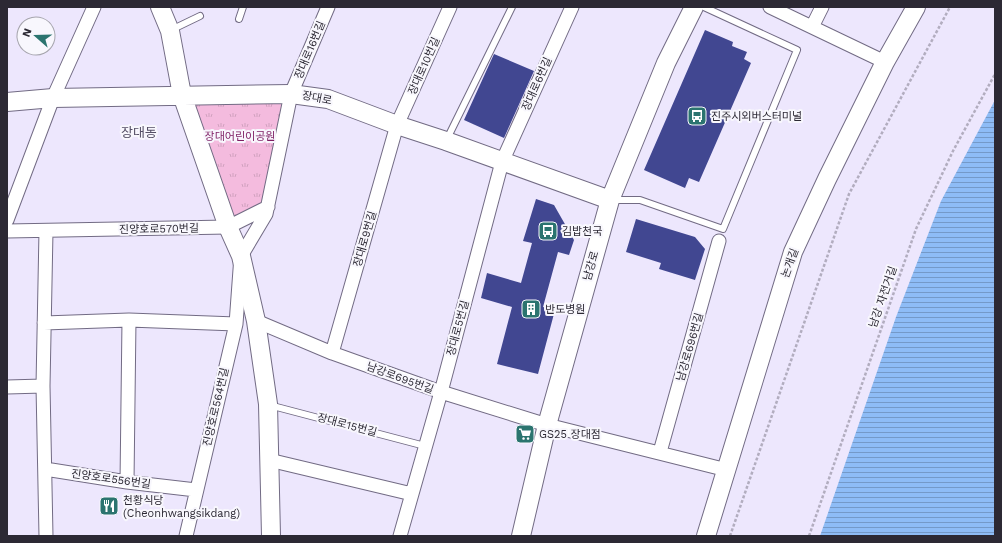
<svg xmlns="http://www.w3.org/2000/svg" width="1002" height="543" viewBox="0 0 1002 543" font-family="'Work Sans','Noto Sans KR',sans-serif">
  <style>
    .park { fill: url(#park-tufts) }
    .water { fill: url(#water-rules) }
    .building { fill: #414791 }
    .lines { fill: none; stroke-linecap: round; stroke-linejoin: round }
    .lane-casing { stroke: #726b84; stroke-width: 8 }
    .street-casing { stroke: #726b84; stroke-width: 15 }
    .secondary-casing { stroke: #726b84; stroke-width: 20 }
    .path { stroke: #b2adbf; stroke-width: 2.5; stroke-dasharray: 3 2; stroke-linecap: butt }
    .lane { stroke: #fff; stroke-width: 6 }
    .street { stroke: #fff; stroke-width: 13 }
    .secondary { stroke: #fff; stroke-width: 18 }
    .labels { text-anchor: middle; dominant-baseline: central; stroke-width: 4; stroke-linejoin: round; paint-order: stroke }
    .street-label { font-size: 11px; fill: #2c2934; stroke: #f8f7fd }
    .poi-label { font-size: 11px; fill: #2c2934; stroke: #f8f7fd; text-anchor: start }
    .park-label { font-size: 11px; fill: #7e1e63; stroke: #f8f7fd }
    .quarter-label { font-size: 13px; fill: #554f66; stroke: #f8f7fd }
  </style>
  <defs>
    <pattern id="park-tufts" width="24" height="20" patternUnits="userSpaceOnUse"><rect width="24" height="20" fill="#f4bbde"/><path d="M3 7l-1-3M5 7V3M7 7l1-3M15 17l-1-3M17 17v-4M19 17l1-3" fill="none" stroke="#d1a1bf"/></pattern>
    <pattern id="water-rules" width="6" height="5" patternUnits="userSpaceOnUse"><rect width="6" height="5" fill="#8ebcf6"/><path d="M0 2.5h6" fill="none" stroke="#7499c8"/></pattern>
  </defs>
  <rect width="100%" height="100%" fill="#ede7fd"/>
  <path class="park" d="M291,94L268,207L228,227L182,95Z"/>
  <path class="water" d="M995,100V536H820L896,317L941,201Z"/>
  <path class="building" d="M705,30L733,42L732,46L747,52L744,59L751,63L699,182L689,178L685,188L644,170Z
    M494,54L534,71L504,138L464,120Z
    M536,199L554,205L574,240L569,255L558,252L543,307L555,310L538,374L497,364L512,307L481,298L487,273L521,283L532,243L523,241Z
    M636,219L695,237L705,249L695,280L659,269L661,263L626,252Z"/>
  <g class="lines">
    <g class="lane-casing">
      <path id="lane" d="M239,19L243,7
        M171,30L200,16
        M447,139L512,7
        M613,200H640L723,229L797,50L704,7
        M269,405L425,446"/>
    </g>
    <g class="street-casing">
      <path id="street" d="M770,7L885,62
        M812,27L822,7
        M7,220L53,98L94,7
        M7,231L228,227L268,207
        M256,321L332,353L441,392L547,425L727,470
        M44,323L129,320L236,324
        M332,353L397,125L450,7
        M7,387L43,386
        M660,452L719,241
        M269,460L412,494
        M45,469L127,482L196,490
        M127,482L129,320
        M46,536L43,386L46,231
        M186,536L236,324L241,256L266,214L291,94L328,7
        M400,536L441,392L502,162L572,7"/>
    </g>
    <g class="secondary-casing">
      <path id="secondary" d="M160,7L170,31L182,95L228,227L241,256L256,321L268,404L271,536
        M7,102L53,98L291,94L328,99L397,125L446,141L610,200
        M521,536L547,425L610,200L666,63L694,7
        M706,536L793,252L827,179L885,62L916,7"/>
    </g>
    <path class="path" d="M730,536L849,194L950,7
      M809,536L916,229L953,151L995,74"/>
    <use href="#lane" class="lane"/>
    <use href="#street" class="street"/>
    <use href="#secondary" class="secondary"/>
  </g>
  <defs>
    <g id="bus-square" transform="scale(1)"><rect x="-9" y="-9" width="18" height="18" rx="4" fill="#2b746f" stroke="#f8f7fd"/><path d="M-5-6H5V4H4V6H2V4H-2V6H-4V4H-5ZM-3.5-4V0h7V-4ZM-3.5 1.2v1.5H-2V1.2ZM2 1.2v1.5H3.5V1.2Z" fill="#fff"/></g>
    <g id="building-square" transform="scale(1)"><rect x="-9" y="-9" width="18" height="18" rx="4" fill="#2b746f" stroke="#f8f7fd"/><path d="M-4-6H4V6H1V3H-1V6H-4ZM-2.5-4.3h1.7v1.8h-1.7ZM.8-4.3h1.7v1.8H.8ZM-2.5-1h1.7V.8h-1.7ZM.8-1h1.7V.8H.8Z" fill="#fff"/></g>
    <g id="supermarket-square" transform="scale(1)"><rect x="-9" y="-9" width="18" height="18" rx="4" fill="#2b746f" stroke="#f8f7fd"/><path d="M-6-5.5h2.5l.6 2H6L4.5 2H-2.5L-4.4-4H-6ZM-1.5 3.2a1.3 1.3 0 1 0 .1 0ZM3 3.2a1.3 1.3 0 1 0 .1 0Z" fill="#fff"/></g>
    <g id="restaurant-square" transform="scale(1)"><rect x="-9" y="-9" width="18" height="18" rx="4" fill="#2b746f" stroke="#f8f7fd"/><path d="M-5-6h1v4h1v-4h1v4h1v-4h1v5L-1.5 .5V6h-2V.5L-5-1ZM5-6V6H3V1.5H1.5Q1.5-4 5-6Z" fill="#fff"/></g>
  </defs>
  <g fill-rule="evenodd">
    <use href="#bus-square" x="697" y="116"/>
    <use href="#bus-square" x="548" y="231"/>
    <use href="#building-square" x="531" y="309"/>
    <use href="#supermarket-square" x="525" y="434"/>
    <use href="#restaurant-square" x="109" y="506"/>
  </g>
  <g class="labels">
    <g class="street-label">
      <text transform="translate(310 50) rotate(-67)">장대로16번길</text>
      <text transform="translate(424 66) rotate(-66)">장대로10번길</text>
      <text transform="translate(537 84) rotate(-66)">장대로6번길</text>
      <text transform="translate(317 98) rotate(11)">장대로</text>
      <text transform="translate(159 229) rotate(-1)">진양호로570번길</text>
      <text transform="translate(365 239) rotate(-74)">장대로9번길</text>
      <text transform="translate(790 263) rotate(-70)">논개길</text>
      <text transform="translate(591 266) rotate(-74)">남강로</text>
      <text transform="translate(883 297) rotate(-71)">남강 자전거길</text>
      <text transform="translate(458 328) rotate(-75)">장대로5번길</text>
      <text transform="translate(690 347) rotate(-74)">남강로696번길</text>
      <text transform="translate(400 378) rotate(20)">남강로695번길</text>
      <text transform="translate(216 407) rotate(-77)">진양호로564번길</text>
      <text transform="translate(347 425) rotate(15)">장대로15번길</text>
      <text transform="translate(111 479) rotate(8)">진양호로556번길</text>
    </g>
    <g class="poi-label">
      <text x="711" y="116">진주시외버스터미널</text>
      <text x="562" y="231">김밥천국</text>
      <text x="545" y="309">반도병원</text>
      <text x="539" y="434">GS25 장대점</text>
      <text x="123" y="500">천황식당<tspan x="123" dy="13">(Cheonhwangsikdang)</tspan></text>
    </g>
    <g class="park-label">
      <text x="240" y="136">장대어린이공원</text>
    </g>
    <g class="quarter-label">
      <text x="139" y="132">장대동</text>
    </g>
  </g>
  <rect width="1002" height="543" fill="none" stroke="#2c2934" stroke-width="16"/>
  <g transform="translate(36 36) rotate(290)"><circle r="19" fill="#f8f7fd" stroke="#a6a5ad"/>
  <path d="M0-3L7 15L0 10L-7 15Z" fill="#2b746f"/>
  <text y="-6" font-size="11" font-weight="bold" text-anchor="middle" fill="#2c2934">N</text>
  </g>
</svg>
